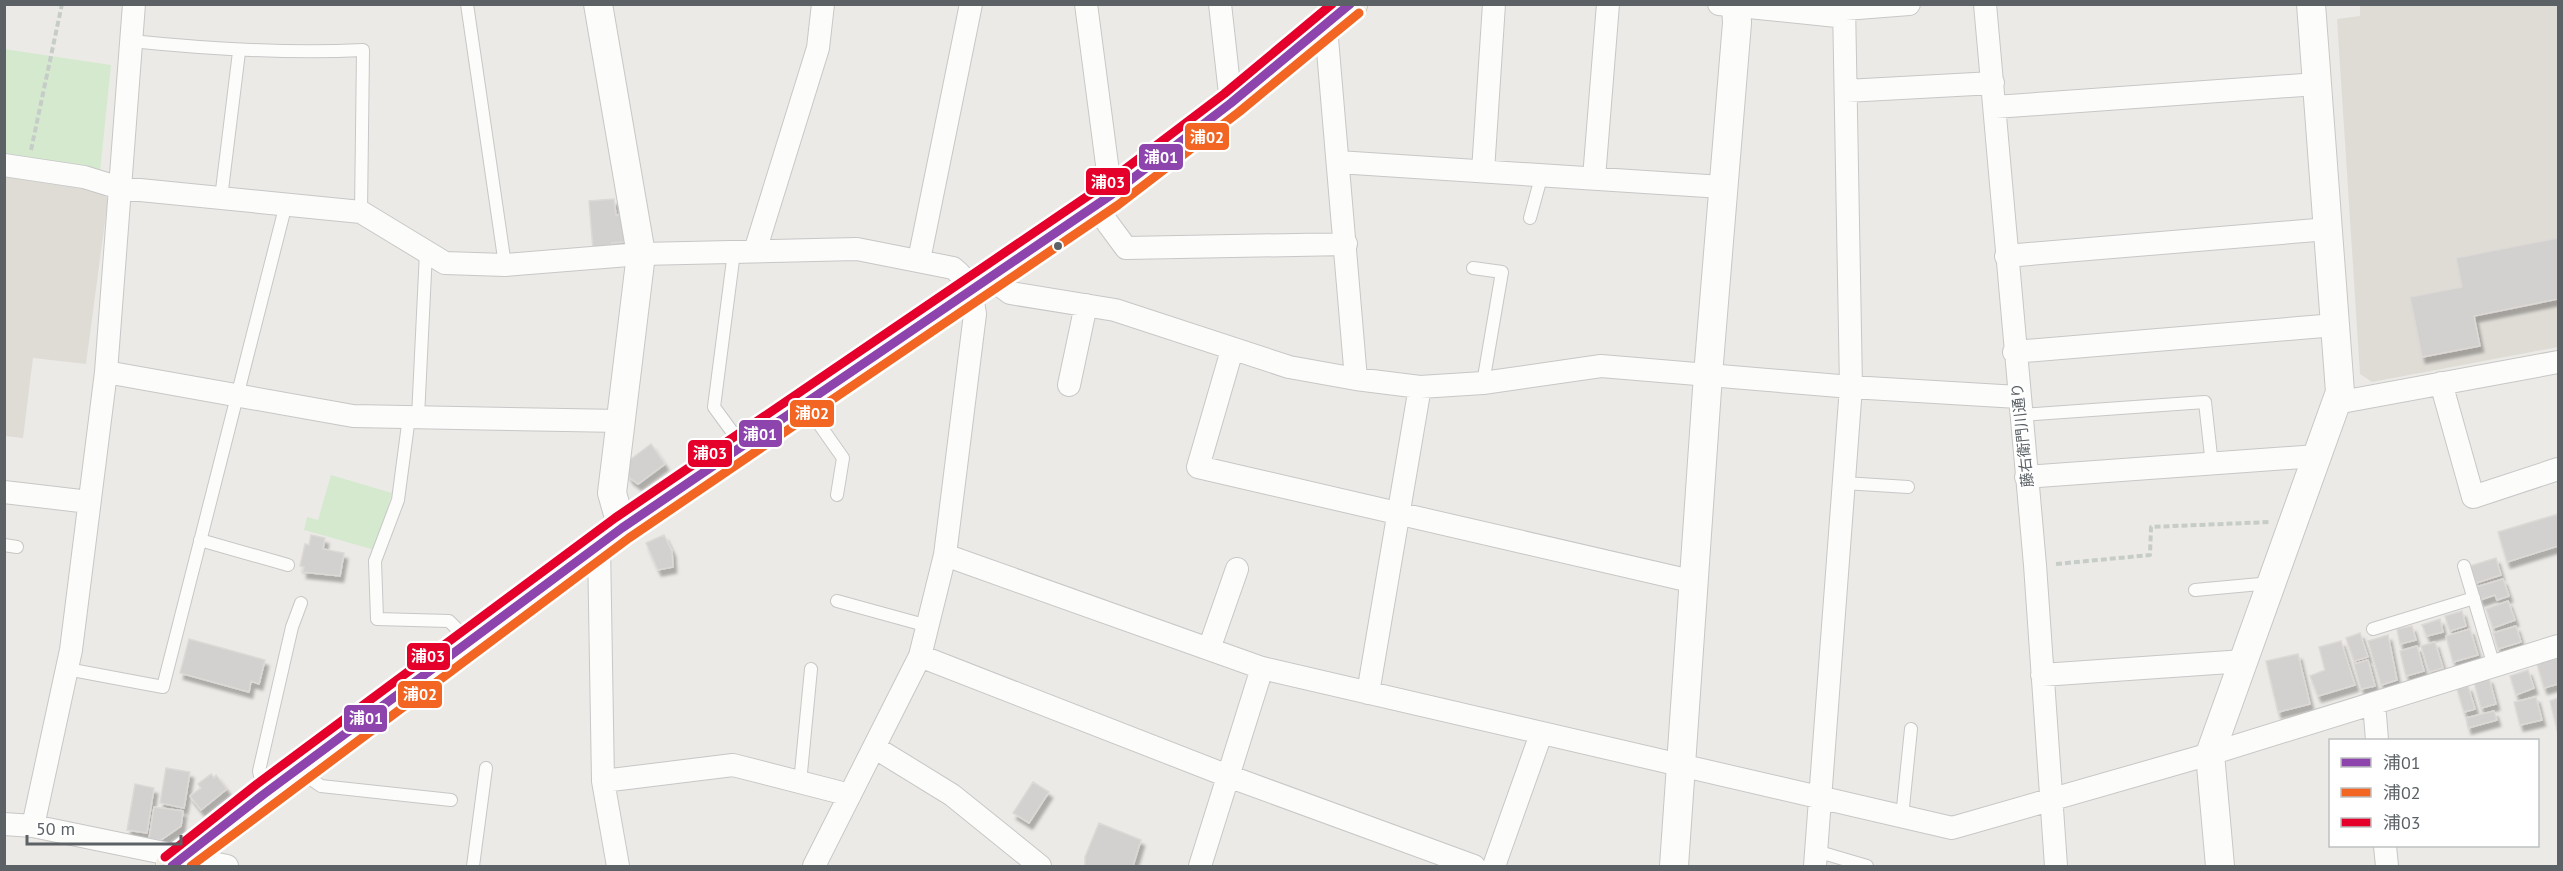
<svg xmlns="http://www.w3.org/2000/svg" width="2563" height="871" viewBox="0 0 2563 871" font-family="'PT Sans','Noto Sans JP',sans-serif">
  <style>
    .education { fill: #dfdcd6 }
    .green { fill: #d5e9cf }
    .building { fill: #d3d1cf; stroke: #dcd9d6; stroke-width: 1.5; filter: url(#shadow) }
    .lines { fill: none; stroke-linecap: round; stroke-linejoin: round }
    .service-casing { stroke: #c7c7c7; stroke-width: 14 }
    .minor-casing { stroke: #c7c7c7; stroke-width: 24 }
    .tertiary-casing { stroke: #c7c7c7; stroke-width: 30 }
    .trunk-casing { stroke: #c4af93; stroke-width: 34 }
    .path { stroke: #c6cdc8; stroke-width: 4; stroke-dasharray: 6 3; stroke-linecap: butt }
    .service { stroke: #fcfcfb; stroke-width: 12 }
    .minor { stroke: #fcfcfb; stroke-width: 22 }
    .tertiary { stroke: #fcfcfb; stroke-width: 28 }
    .trunk { stroke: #f1ece4; stroke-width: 33 }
    .bus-1-casing { stroke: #fff; stroke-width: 14 }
    .bus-2-casing { stroke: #fff; stroke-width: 14 }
    .bus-3-casing { stroke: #fff; stroke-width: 14 }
    .bus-1 { stroke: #8e44ad; stroke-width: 9 }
    .bus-2 { stroke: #f26522; stroke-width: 9 }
    .bus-3 { stroke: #e4002b; stroke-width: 9 }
    .bus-dot { fill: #5b6165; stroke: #fff; stroke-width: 2 }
    .labels { text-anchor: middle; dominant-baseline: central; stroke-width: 5; stroke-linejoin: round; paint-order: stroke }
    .street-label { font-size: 15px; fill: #5b6165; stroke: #fff }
    .line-badge { stroke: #fff; stroke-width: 2 }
    .badge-label { font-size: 16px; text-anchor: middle; font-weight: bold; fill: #fff }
  </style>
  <defs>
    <filter id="shadow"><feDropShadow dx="3.5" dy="6" stdDeviation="1.5" flood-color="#0004"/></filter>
  </defs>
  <rect width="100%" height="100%" fill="#eceae6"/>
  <path class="education" d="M2360,5H2558V347L2372,382L2360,374L2337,19L2360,16Z
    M5,171L100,189L108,199L86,364L33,358L23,438L5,436Z"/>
  <path class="green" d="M4,49L111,65L100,172L5,156Z
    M331,475L392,493L375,550L304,530L307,517L318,520Z"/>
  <path class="building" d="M614,199L616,215L623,214L625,242L612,243L613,248L593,249L589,201Z
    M2558,238V299L2474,316L2480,346L2422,357L2410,297L2462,287L2456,258Z
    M651,444L665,464L638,484L630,478L623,465Z
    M2558,514V546L2507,562L2498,532Z
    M311,535L325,538L323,549L344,553L340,576L303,572L304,567L300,566L305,544L309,545Z
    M664,535L672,551L673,567L658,570L646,543Z
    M2496,558L2501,575L2476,583L2470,566Z
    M2503,579L2509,596L2497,600L2495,595L2480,600L2476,587Z
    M2508,601L2515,620L2493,628L2486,609Z
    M2462,611L2466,626L2450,631L2445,616Z
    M2440,619L2443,632L2427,636L2422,625Z
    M2412,626L2416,640L2400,644L2397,629Z
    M2516,626L2521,642L2498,649L2493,633Z
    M2470,629L2478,655L2453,662L2446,636Z
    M2360,633L2368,657L2354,661L2346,638Z
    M2388,635L2397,680L2381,685L2368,641Z
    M189,639L265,660L259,684L251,681L249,692L180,673Z
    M2341,641L2355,685L2318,696L2310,676L2325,670L2319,647Z
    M2435,642L2443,668L2429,672L2421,646Z
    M2417,646L2424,671L2406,676L2400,651Z
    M2298,654L2310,704L2278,712L2266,661Z
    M2558,658V684L2544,688L2537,664Z
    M2368,660L2375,686L2361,689L2354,664Z
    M2528,670L2534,688L2516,695L2510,676Z
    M2489,678L2496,704L2481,708L2474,682Z
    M2468,686L2475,709L2464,712L2457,689Z
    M2536,697L2542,720L2520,725L2514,702Z
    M2558,698V733L2550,701Z
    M2494,711L2497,720L2468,728L2466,718Z
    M166,768L190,772L184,808L160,803Z
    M211,774L214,778L216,775L227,789L201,810L190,796L201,788L198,784Z
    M1033,782L1049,792L1029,823L1013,813Z
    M135,784L154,788L147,833L127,830Z
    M154,807L183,811L181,826L161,840L149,839Z
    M1099,823L1141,840L1133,866H1085V857Z"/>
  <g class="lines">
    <g class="service-casing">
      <path id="service" d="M467,4L505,265
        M131,41C209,49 285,54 363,50L361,212
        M221,198L239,52
        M1530,218L1542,174
        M734,252L714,407L741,444
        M1473,268L1502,272L1483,383
        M805,404L843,458L837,495
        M2020,415L2205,402L2212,465
        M409,417L398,500L375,561L377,619L449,621L468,640
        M418,417L426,252
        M1844,483L1908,487
        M200,540L288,565
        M4,545L17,547
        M2464,566L2494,666
        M2195,590L2271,583
        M837,601L928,626
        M2373,629L2474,598
        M67,669L163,687L286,204
        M298,770L321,786L451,800
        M800,783L811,669
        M263,791L259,771L292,627L301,603
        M1902,817L1911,729
        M1816,851L1867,866
        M473,866L486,768"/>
    </g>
    <g class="minor-casing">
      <path id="minor" d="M1086,4L1111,195
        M1220,4L1231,103
        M1719,4L1837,16L1845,9L1909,4
        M1985,4L2035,565L2056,866
        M1326,27L1356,379
        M1846,91L1993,83
        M1995,107L2317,84
        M1338,162L1722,187
        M4,165L84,177L120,188L361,212L445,263L505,265L641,254L857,249L953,268C970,281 972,294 975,314L945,555L920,656L814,866
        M1483,171L1494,4
        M1594,178L1608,4
        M1095,206L1126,248L1346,244
        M755,251L818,48L823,4
        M2006,256L2328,229
        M919,260L971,4
        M990,278L1010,293L1115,310L1289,367L1356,379L1420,387L1483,383L1601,366L1851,387L2018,397
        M1232,350L1198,467L1695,582
        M2014,352L2335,325
        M106,372L353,416L621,421
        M2441,383L2473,497L2558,469
        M1069,385L1086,305
        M2336,403L2558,362
        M2026,477L2317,456
        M4,492L89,502
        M599,546L603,781L618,866
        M945,555L1262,668L1952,828L2210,754L2558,646
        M1209,649L1237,569
        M920,656L1228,776L1474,866
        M2042,675L2244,661
        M1368,693L1420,387
        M2374,703L2377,740
        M874,747L952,795L1040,866
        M603,781L733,765L850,795
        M4,824L33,826L227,866
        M33,826L71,650L106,372L134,4
        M2385,846L2387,866
        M1200,866L1262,668
        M1494,866L1541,734
        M1815,866L1851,387L1844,4"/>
    </g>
    <g class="tertiary-casing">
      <path id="tertiary" d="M598,4L641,254L612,493L622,528
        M1674,866L1708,375L1737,23L1736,4
        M2220,866L2210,754L2340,392L2311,4"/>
    </g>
    <g class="trunk-casing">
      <path id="trunk" d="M172,866L264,794L622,528L1111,195L1231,103L1351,4"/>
    </g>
    <path class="path" d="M31,150L62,4
      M2056,564L2150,555L2151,527L2269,522"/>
    <use href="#service" class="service"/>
    <use href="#minor" class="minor"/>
    <use href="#tertiary" class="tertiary"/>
    <use href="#trunk" class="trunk"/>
    <g class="bus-1-casing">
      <path id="bus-1" d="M172,866L264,794L622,528L1111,195L1231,103L1350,4"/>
    </g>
    <g class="bus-2-casing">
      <path id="bus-2" d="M191,866L629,538L1118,205L1239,112L1359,13"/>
    </g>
    <g class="bus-3-casing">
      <path id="bus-3" d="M165,857L257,784L615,518L1104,185L1224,94L1332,4"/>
    </g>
    <use href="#bus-1" class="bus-1"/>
    <use href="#bus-2" class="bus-2"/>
    <use href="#bus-3" class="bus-3"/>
  </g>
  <circle class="bus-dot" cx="1058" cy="246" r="5"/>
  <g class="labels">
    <g class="street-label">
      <text transform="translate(2022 435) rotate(-96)">藤右衛門川通り</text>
    </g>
  </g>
  <g class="line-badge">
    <rect x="1184" y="122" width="46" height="29" rx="6" fill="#f26522"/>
    <rect x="1138" y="143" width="46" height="28" rx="6" fill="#8e44ad"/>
    <rect x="1085" y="167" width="46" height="29" rx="6" fill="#e4002b"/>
    <rect x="789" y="399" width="46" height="29" rx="6" fill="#f26522"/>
    <rect x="738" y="419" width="45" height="29" rx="6" fill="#8e44ad"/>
    <rect x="687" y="439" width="46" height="29" rx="6" fill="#e4002b"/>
    <rect x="406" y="642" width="45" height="29" rx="6" fill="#e4002b"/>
    <rect x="397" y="680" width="46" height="29" rx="6" fill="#f26522"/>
    <rect x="343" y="704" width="45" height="29" rx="6" fill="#8e44ad"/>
  </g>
  <g class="badge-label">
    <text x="1207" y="143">浦02</text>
    <text x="1161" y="163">浦01</text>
    <text x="1108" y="188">浦03</text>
    <text x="812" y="419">浦02</text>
    <text x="760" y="440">浦01</text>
    <text x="710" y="459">浦03</text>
    <text x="428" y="662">浦03</text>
    <text x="420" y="700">浦02</text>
    <text x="366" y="724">浦01</text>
  </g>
  <rect width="2563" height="871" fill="none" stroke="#5b6165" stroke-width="12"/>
  <rect x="2329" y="739" width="210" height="108" fill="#ffffff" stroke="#bdc0c1" stroke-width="1.5"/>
  <rect x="2341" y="758" width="30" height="9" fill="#8e44ad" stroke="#bdc0c1" stroke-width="1.5"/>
  <text x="2383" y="769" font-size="18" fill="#5b6165">浦01</text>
  <rect x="2341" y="788" width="30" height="9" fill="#f26522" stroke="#bdc0c1" stroke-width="1.5"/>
  <text x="2383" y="799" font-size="18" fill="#5b6165">浦02</text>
  <rect x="2341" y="818" width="30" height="9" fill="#e4002b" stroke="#bdc0c1" stroke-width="1.5"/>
  <text x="2383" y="829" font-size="18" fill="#5b6165">浦03</text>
  <path d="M27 835v9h154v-9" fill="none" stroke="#5b6165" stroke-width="3"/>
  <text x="36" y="835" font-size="18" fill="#5b6165" stroke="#ffffff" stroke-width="4.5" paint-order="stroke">50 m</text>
</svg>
